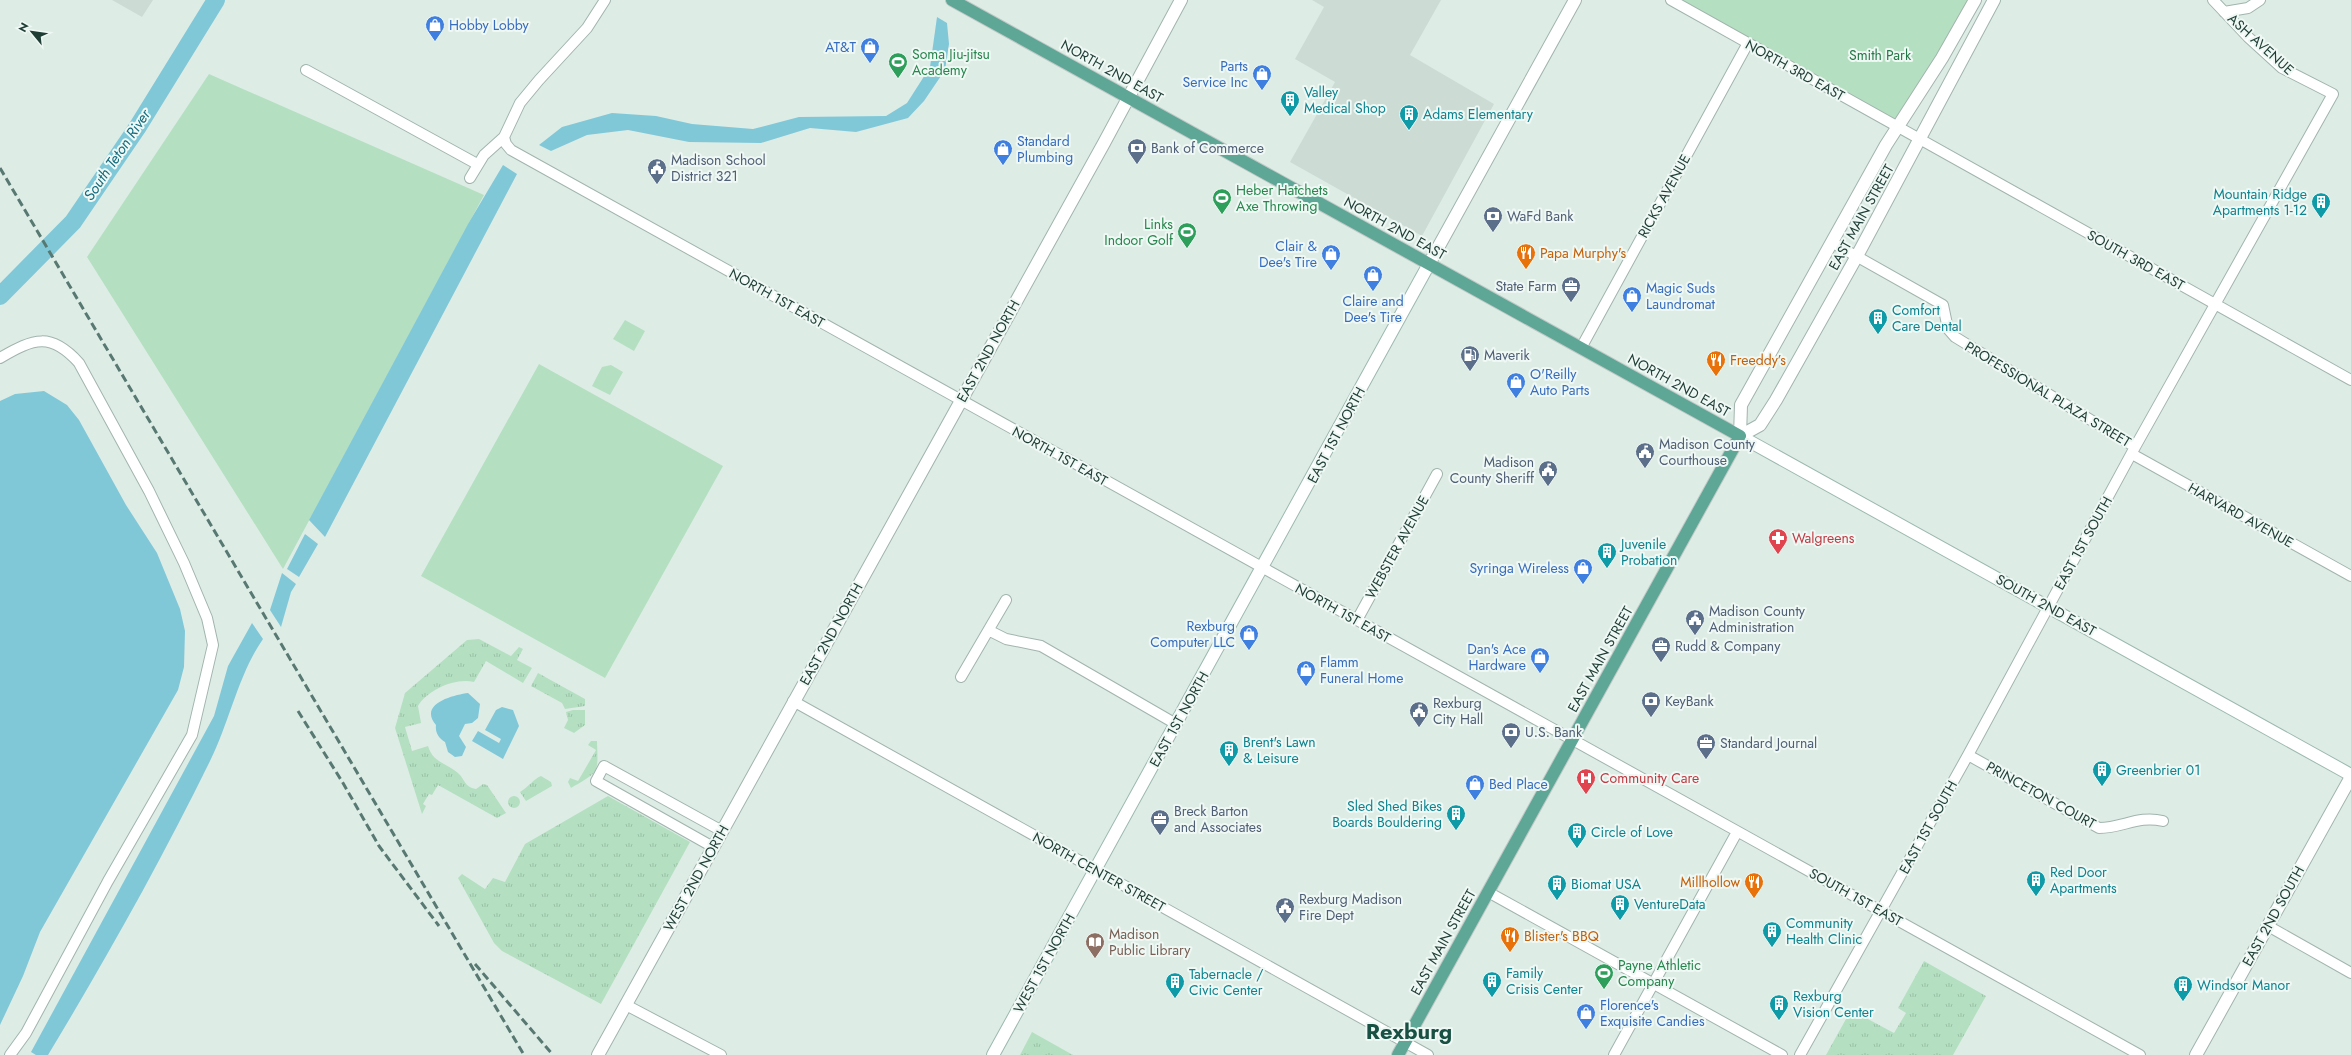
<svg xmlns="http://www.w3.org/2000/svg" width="2351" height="1055" viewBox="0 0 2351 1055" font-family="Jost,sans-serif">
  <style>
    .built { fill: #ccdcd5 }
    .grass { fill: url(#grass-tufts) }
    .green { fill: #b4e0c1 }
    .water { fill: #80c8d8 }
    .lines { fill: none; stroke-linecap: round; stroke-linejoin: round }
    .river { stroke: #80c8d8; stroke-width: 18 }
    .minor-casing { stroke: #a1b4ad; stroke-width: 12 }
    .tertiary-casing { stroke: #a1b4ad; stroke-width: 14 }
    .secondary-casing { stroke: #9cb9af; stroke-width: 14 }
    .primary-casing { stroke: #c0c9c6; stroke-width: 14 }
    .minor { stroke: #fff; stroke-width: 10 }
    .tertiary { stroke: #fff; stroke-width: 12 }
    .secondary { stroke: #fff; stroke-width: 12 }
    .primary { stroke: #5ea695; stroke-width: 12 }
    .rail { stroke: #587971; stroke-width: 3; stroke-dasharray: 8 4; stroke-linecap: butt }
    .labels { text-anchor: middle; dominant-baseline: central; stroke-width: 4; stroke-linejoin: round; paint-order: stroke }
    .shop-label { font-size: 14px; fill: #366cbe; stroke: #eff8f4; text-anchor: start }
    .street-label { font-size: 14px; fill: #1e3d35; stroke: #eff8f4 }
    .leisure-label { font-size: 14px; fill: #27864d; stroke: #eff8f4; text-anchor: start }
    .park-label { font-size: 14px; fill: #247846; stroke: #eff8f4 }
    .culture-label { font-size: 14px; fill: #0d838f; stroke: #eff8f4; text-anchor: start }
    .service-label { font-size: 14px; fill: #4e5e75; stroke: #eff8f4; text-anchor: start }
    .food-label { font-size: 14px; fill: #c56008; stroke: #eff8f4; text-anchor: start }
    .health-label { font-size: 14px; fill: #be3a42; stroke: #eff8f4; text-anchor: start }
    .education-label { font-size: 14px; fill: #785e54; stroke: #eff8f4; text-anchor: start }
    .water-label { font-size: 15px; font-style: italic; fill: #126b7f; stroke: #eff8f4 }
    .town-label { font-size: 22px; font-weight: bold; fill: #185144; stroke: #eff8f4 }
  </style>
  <defs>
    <pattern id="grass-tufts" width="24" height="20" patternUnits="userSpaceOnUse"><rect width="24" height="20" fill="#b4e0c1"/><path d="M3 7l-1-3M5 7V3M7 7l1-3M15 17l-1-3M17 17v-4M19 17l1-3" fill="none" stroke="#9ac1a6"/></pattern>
  </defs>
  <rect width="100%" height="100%" fill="#deece6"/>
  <path class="built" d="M112,0H153L142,17Z
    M1312,0H1441L1410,55L1494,104L1422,236L1290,162L1335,82L1295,59L1324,7Z"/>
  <path class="grass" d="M479,639L511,656L519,647L523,649L517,660L532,668L523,683L486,661L474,682C456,677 427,690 418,706L421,723L405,727L412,751L428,746C433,763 447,763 458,773C465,779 464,787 476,789L483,784L487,785L506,813L497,818L438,785L432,795L429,794L423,804L426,806L422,814L395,728L405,693L467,640Z
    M538,673L585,699V706L565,709L562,703L531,686Z
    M573,710H585V725L574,733L564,728L568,720L566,712Z
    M591,741H597C598,774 600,771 571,788L568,782L570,778L578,781L596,750L588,745Z
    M541,776L551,782L552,786L526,801L520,792C528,787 535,778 541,776Z
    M608,796L690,842L601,1004L502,951L494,943L458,878L462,874L485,889L493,878L505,882L525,844Z
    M508 802a6 6 0 1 1 12 0a6 6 0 1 1-12 0Z
    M1924,961L1986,996L1953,1055H1826L1851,1010L1894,1033L1906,1013L1898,1008Z
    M1032,1032L1073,1055H1020Z"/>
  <path class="green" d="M1670,0H1975L1899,128Z
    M209,74L484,195L283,569L87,257Z
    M625,320L645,331L634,351L613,339Z
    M539,364L723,466L605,678L421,576Z
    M611,365L623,372L610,395L592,386L602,367Z"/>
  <path class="water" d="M937,17L947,23L949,44L945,70L924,101L908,118L856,132L810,128L761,143L689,142L628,130L587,135L551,151L539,145L562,127L612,113L656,116L692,124L753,129L799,117L886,116L907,103L930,67Z
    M503,165L517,174L325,537L309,520L468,224Z
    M44,391L67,405L79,420L126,505L157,553L180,609L185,631L184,667L178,690L40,932L23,976L0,1025V401L15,394Z
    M305,534L318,544L299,577L287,569Z
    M282,573L296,584L291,592L281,627L270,610Z
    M252,623L263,639C238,675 230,721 210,761C161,861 106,959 48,1055H36L31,1052L214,716L228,666Z
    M468,693L480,704L478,718L472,723L465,724L459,736L466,747L462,756L455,757L448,752L445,742C439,738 435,733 436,725C418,704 453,695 468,693Z
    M502,707L513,710L519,726L503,759L472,741L478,731L499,743L501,739L485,730L496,710Z"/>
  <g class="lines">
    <path class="river" d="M0,296L73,222L137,128L216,0"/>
    <g class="minor-casing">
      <path id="minor" d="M605,0L587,28L539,80L520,103L504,137L506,144L511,150L2140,1055
        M1671,0L2351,380
        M2224,12L2248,8L2260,0
        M306,70L477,164
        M470,178L484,155L504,137
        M1833,243L1943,305L1948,329L1955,337L2135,447
        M1581,348L1748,43
        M0,358C34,338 51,332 79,363L149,491L184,563L207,618L213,645L192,735L108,881L26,1033L10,1055
        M2132,454L2351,576
        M1357,620L1437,474
        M990,631L1006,639L1041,646L1176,724
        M961,677L1006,600
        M793,701L1428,1055
        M1968,755L2099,828C2123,828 2138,815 2163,821
        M713,847L596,781L604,766L722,831
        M1488,892L1782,1055
        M2268,926L2351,973
        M626,1005L721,1055
        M1614,1055L1737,832
        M1800,1055L1968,755L2135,447L2333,94L2282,68L2248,37L2213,0"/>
    </g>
    <g class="tertiary-casing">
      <path id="tertiary" d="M1429,264L1575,0
        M1740,436L1760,425L1776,400L1857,256L1994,0
        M1740,436L1741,405L1886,145L1942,58L1975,0
        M598,1055L1104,143L1181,0
        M2196,1055L2351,777"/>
    </g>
    <g class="secondary-casing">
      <path id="secondary" d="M1740,436L2351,775
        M993,1055L1429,264"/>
    </g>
    <g class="primary-casing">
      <path id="primary" d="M952,0L1740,436L1398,1055"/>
    </g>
    <use href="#minor" class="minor"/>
    <use href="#tertiary" class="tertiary"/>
    <use href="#secondary" class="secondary"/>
    <use href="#primary" class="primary"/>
    <path class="rail" d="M0,168L524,1055
      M298,711L343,783L379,846L439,926
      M475,964L553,1055"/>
  </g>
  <defs>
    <g id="shop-pin" transform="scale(1)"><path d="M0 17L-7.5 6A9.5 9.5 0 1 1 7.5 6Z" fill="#3f7fe0" stroke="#eff8f4"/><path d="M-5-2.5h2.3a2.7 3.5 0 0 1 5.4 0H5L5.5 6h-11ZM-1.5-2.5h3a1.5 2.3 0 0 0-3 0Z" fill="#fff"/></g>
    <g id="stadium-pin" transform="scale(1)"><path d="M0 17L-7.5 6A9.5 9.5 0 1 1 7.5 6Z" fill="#2e9e5b" stroke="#eff8f4"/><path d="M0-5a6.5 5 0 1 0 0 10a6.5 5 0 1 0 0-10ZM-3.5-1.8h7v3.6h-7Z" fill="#fff"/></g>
    <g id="building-pin" transform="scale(1)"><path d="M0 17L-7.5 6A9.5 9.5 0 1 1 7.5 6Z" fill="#0f9aa8" stroke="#eff8f4"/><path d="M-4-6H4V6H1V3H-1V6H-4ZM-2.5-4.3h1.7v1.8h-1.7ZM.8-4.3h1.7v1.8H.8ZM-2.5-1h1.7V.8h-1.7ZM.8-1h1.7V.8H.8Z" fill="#fff"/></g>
    <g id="bank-pin" transform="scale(1)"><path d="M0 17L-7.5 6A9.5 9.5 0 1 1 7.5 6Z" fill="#5c6f8a" stroke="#eff8f4"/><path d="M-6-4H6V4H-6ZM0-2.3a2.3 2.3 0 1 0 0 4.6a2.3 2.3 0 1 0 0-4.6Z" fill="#fff"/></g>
    <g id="civic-pin" transform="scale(1)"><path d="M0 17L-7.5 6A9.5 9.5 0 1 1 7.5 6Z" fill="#5c6f8a" stroke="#eff8f4"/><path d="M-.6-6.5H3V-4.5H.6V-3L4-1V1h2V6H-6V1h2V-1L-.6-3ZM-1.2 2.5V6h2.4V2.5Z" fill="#fff"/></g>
    <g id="restaurant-pin" transform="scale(1)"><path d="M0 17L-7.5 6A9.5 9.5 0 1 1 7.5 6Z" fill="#e8710a" stroke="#eff8f4"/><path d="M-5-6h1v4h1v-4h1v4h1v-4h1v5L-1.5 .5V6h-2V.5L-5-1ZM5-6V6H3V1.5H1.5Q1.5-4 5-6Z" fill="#fff"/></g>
    <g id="office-pin" transform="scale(1)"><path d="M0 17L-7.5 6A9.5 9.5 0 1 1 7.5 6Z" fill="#5c6f8a" stroke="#eff8f4"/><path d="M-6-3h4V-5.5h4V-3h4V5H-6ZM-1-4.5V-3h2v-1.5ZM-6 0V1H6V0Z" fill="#fff"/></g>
    <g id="fuel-pin" transform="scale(1)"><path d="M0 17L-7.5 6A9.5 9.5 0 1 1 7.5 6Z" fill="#5c6f8a" stroke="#eff8f4"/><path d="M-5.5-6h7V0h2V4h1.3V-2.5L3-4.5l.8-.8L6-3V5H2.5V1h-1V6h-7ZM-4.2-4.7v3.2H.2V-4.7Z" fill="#fff"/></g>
    <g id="pharmacy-pin" transform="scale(1)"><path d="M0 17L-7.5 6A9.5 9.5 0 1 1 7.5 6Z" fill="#e0444e" stroke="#eff8f4"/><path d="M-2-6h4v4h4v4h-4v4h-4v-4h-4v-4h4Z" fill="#fff"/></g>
    <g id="hospital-pin" transform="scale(1)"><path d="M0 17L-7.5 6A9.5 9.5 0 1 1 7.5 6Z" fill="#e0444e" stroke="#eff8f4"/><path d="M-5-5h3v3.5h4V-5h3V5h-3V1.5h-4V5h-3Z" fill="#fff"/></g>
    <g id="library-pin" transform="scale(1)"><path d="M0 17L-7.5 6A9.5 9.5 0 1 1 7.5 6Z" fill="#8d6e63" stroke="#eff8f4"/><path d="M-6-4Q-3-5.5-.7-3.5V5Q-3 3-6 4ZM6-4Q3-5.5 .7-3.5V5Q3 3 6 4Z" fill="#fff"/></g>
  </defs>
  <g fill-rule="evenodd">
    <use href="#shop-pin" x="435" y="25"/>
    <use href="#shop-pin" x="870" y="47"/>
    <use href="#stadium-pin" x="898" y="62"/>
    <use href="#shop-pin" x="1262" y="74"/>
    <use href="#building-pin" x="1290" y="100"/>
    <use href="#building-pin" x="1409" y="114"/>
    <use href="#bank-pin" x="1137" y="148"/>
    <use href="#shop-pin" x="1003" y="149"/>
    <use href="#civic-pin" x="657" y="168"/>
    <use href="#stadium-pin" x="1222" y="198"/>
    <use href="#building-pin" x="2321" y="202"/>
    <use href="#bank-pin" x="1493" y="216"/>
    <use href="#stadium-pin" x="1187" y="232"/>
    <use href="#restaurant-pin" x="1526" y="253"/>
    <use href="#shop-pin" x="1331" y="254"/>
    <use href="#shop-pin" x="1373" y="275"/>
    <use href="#office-pin" x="1571" y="286"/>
    <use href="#shop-pin" x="1632" y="296"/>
    <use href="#building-pin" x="1878" y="318"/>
    <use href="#fuel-pin" x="1470" y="355"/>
    <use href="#restaurant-pin" x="1716" y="360"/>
    <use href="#shop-pin" x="1516" y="382"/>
    <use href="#civic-pin" x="1645" y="452"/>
    <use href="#civic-pin" x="1548" y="470"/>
    <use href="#pharmacy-pin" x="1778" y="538"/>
    <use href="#building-pin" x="1607" y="552"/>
    <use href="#shop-pin" x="1583" y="568"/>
    <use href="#civic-pin" x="1695" y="619"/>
    <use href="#shop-pin" x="1249" y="634"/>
    <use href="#office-pin" x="1661" y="646"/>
    <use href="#shop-pin" x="1540" y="657"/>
    <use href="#shop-pin" x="1306" y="670"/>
    <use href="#bank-pin" x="1651" y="701"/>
    <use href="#civic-pin" x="1419" y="711"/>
    <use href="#bank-pin" x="1511" y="732"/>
    <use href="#office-pin" x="1706" y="743"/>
    <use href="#building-pin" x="1229" y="750"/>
    <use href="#building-pin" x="2102" y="770"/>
    <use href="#hospital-pin" x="1586" y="778"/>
    <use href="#shop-pin" x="1475" y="784"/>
    <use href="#building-pin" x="1456" y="814"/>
    <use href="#office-pin" x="1160" y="819"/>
    <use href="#building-pin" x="1577" y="832"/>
    <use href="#building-pin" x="2036" y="880"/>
    <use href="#restaurant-pin" x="1754" y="882"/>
    <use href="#building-pin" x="1557" y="884"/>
    <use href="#building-pin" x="1620" y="904"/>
    <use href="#civic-pin" x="1285" y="907"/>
    <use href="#building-pin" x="1772" y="931"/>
    <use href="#restaurant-pin" x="1510" y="936"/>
    <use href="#library-pin" x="1095" y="942"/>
    <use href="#stadium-pin" x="1604" y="973"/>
    <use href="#building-pin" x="1492" y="981"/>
    <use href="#building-pin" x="1175" y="982"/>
    <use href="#building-pin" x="2183" y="985"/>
    <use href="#building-pin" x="1779" y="1004"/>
    <use href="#shop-pin" x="1586" y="1013"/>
  </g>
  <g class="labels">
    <g class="shop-label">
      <text x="449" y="25">Hobby Lobby</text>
      <text x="856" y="47" text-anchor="end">AT&amp;T</text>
      <text x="1248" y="66" text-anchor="end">Parts<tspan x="1248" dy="16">Service Inc</tspan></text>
      <text x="1017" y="141">Standard<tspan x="1017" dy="16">Plumbing</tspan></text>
      <text x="1317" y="246" text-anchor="end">Clair &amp;<tspan x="1317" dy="16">Dee's Tire</tspan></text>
      <text x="1646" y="288">Magic Suds<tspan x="1646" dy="16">Laundromat</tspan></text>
      <text x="1373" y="301" text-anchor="middle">Claire and<tspan x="1373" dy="16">Dee's Tire</tspan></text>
      <text x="1530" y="374">O'Reilly<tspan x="1530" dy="16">Auto Parts</tspan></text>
      <text x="1569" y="568" text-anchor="end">Syringa Wireless</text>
      <text x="1235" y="626" text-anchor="end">Rexburg<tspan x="1235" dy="16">Computer LLC</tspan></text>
      <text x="1526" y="649" text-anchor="end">Dan's Ace<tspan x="1526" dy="16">Hardware</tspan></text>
      <text x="1320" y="662">Flamm<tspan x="1320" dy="16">Funeral Home</tspan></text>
      <text x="1489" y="784">Bed Place</text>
      <text x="1600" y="1005">Florence's<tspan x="1600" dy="16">Exquisite Candies</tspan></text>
    </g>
    <g class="street-label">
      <text transform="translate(2261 44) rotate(42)">ASH AVENUE</text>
      <text transform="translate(1795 70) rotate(29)">NORTH 3RD EAST</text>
      <text transform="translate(1112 71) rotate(29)">NORTH 2ND EAST</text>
      <text transform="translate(1664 196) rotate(-61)">RICKS AVENUE</text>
      <text transform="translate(1861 217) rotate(-61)">EAST MAIN STREET</text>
      <text transform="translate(1395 228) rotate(29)">NORTH 2ND EAST</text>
      <text transform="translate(2136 260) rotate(29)">SOUTH 3RD EAST</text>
      <text transform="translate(777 298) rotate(29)">NORTH 1ST EAST</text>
      <text transform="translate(988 351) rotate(-61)">EAST 2ND NORTH</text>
      <text transform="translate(1679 385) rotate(29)">NORTH 2ND EAST</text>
      <text transform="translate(2048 394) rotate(31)">PROFESSIONAL PLAZA STREET</text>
      <text transform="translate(1336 435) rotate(-62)">EAST 1ST NORTH</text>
      <text transform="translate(1060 456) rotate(29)">NORTH 1ST EAST</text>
      <text transform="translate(2241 515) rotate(29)">HARVARD AVENUE</text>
      <text transform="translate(2083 543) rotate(-61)">EAST 1ST SOUTH</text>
      <text transform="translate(1397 547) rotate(-61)">WEBSTER AVENUE</text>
      <text transform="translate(2046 605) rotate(29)">SOUTH 2ND EAST</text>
      <text transform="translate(1343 613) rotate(29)">NORTH 1ST EAST</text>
      <text transform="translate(831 634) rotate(-61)">EAST 2ND NORTH</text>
      <text transform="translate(1600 659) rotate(-61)">EAST MAIN STREET</text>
      <text transform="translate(1179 719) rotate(-61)">EAST 1ST NORTH</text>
      <text transform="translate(2041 795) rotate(29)">PRINCETON COURT</text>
      <text transform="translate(1928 827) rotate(-61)">EAST 1ST SOUTH</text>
      <text transform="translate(1099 872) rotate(29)">NORTH CENTER STREET</text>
      <text transform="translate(696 878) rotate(-61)">WEST 2ND NORTH</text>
      <text transform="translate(1856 897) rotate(29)">SOUTH 1ST EAST</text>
      <text transform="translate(2273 916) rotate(-61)">EAST 2ND SOUTH</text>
      <text transform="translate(1443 942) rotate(-61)">EAST MAIN STREET</text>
      <text transform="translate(1044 963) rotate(-61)">WEST 1ST NORTH</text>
    </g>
    <g class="leisure-label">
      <text x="912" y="54">Soma Jiu-jitsu<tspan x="912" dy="16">Academy</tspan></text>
      <text x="1236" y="190">Heber Hatchets<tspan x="1236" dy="16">Axe Throwing</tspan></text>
      <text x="1173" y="224" text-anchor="end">Links<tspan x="1173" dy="16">Indoor Golf</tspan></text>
      <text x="1618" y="965">Payne Athletic<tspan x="1618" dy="16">Company</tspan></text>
    </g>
    <g class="park-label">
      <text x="1880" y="55">Smith Park</text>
    </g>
    <g class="culture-label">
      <text x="1304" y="92">Valley<tspan x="1304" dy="16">Medical Shop</tspan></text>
      <text x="1423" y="114">Adams Elementary</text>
      <text x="2307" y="194" text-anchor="end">Mountain Ridge<tspan x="2307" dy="16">Apartments 1-12</tspan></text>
      <text x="1892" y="310">Comfort<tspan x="1892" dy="16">Care Dental</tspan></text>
      <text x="1621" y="544">Juvenile<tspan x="1621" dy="16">Probation</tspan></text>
      <text x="1243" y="742">Brent's Lawn<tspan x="1243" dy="16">&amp; Leisure</tspan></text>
      <text x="2116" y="770">Greenbrier 01</text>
      <text x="1442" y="806" text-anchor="end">Sled Shed Bikes<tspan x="1442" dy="16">Boards Bouldering</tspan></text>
      <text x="1591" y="832">Circle of Love</text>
      <text x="2050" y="872">Red Door<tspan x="2050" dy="16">Apartments</tspan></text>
      <text x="1571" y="884">Biomat USA</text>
      <text x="1634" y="904">VentureData</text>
      <text x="1786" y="923">Community<tspan x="1786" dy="16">Health Clinic</tspan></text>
      <text x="1506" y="973">Family<tspan x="1506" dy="16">Crisis Center</tspan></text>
      <text x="1189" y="974">Tabernacle /<tspan x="1189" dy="16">Civic Center</tspan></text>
      <text x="2197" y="985">Windsor Manor</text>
      <text x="1793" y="996">Rexburg<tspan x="1793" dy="16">Vision Center</tspan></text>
    </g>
    <g class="service-label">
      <text x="1151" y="148">Bank of Commerce</text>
      <text x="671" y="160">Madison School<tspan x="671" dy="16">District 321</tspan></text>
      <text x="1507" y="216">WaFd Bank</text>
      <text x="1557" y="286" text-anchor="end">State Farm</text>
      <text x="1484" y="355">Maverik</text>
      <text x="1659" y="444">Madison County<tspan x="1659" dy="16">Courthouse</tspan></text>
      <text x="1534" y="462" text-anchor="end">Madison<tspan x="1534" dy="16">County Sheriff</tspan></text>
      <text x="1709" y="611">Madison County<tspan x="1709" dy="16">Administration</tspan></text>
      <text x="1675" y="646">Rudd &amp; Company</text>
      <text x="1665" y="701">KeyBank</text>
      <text x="1433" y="703">Rexburg<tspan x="1433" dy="16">City Hall</tspan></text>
      <text x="1525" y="732">U.S. Bank</text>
      <text x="1720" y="743">Standard Journal</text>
      <text x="1174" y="811">Breck Barton<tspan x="1174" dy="16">and Associates</tspan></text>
      <text x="1299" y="899">Rexburg Madison<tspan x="1299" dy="16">Fire Dept</tspan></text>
    </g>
    <g class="food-label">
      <text x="1540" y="253">Papa Murphy's</text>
      <text x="1730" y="360">Freeddy’s</text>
      <text x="1740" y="882" text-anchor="end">Millhollow</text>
      <text x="1524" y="936">Blister's BBQ</text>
    </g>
    <g class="health-label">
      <text x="1792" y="538">Walgreens</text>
      <text x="1600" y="778">Community Care</text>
    </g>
    <g class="education-label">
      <text x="1109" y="934">Madison<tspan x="1109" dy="16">Public Library</tspan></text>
    </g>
    <g class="water-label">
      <text transform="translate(117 155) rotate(-56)">South Teton River</text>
    </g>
    <g class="town-label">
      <text x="1409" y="1031">Rexburg</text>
    </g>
  </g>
  <g transform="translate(32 32) rotate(299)" stroke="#eff8f4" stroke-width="3" paint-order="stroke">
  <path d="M0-3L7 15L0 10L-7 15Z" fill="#1e3d35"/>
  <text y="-6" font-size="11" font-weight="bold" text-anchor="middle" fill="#1e3d35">N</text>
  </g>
</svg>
